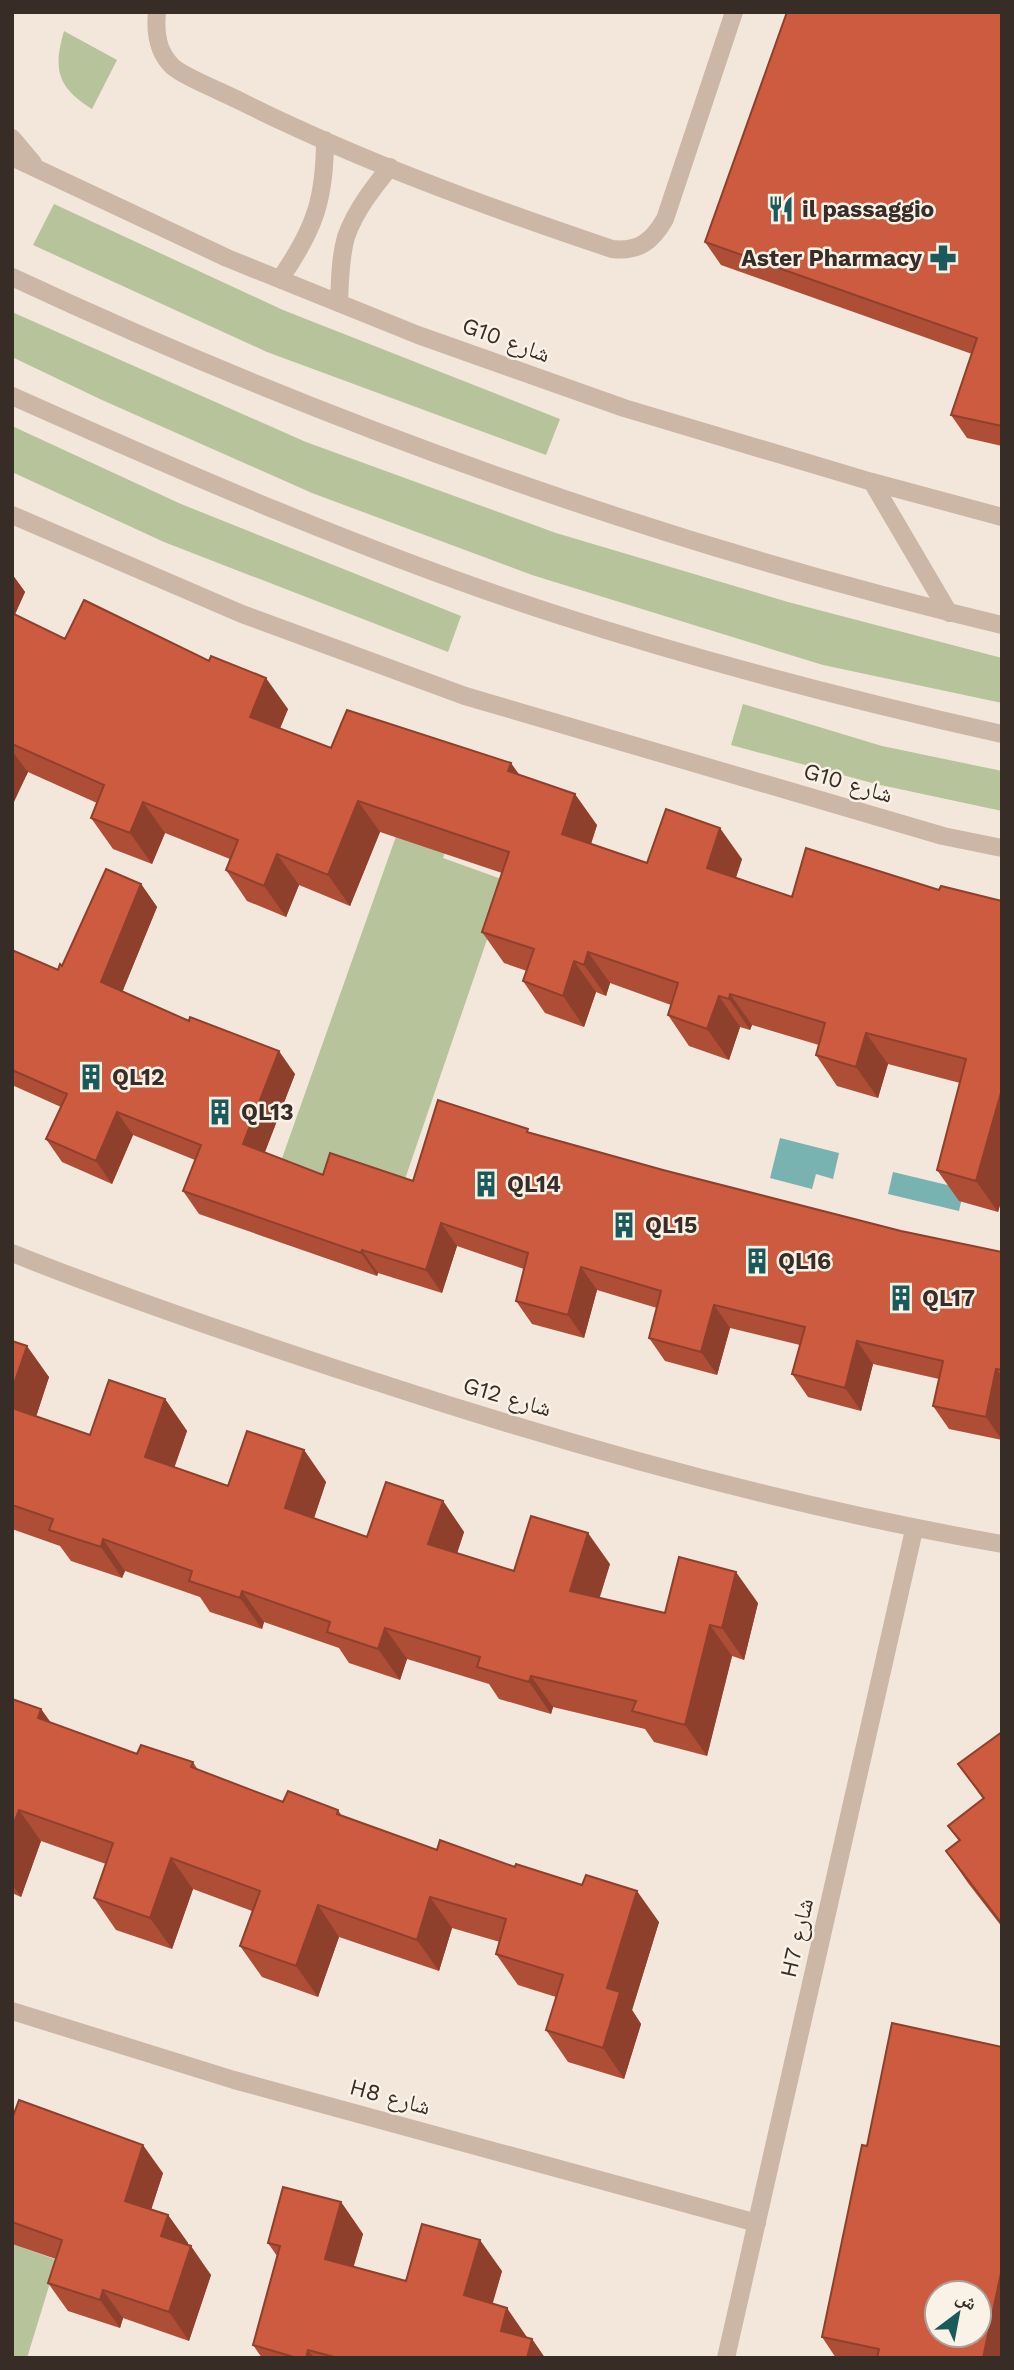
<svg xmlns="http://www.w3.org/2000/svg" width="1014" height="2370" viewBox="0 0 1014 2370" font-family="'Work Sans','Noto Naskh Arabic',sans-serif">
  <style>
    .green { fill: #b7c39a }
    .water { fill: #78b2b1 }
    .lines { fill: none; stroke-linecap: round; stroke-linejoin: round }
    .minor { stroke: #ccb6a6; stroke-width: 18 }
    .wall { fill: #af4e37 }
    .shaded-wall { fill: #8f402d }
    .building { fill: #cc5b40; stroke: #8f402d; stroke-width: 2; fill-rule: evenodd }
    .labels { text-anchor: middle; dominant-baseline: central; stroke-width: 5; stroke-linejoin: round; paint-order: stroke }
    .poi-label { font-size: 23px; font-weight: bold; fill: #382c27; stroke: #faf1e7; text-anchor: start }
    .street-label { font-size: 23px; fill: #382c27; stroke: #faf1e7 }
  </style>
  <rect width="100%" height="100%" fill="#f3e6db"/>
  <path class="green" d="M64,31L117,60L92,109C57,87 53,69 64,31Z
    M54,204L283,310L560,419L546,455L267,352L33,245Z
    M12,312L306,442L556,533L788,602L1002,658V703L823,665L532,575L312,493L102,400L12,357Z
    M12,426L181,504L461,616L448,652L164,542L12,472Z
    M743,704L882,746L1002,771V811L876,784L731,745Z
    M423,760L471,777L443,858L507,881L402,1188L257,1229Z
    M12,2244L57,2260L27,2358H12Z"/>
  <path class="water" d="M780,1138L839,1153L833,1179L816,1174L812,1189L770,1178Z
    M893,1172L964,1189L959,1211L888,1194Z"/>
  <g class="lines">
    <path class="minor" d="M157,12C155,32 157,51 172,66C182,76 227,94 242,102C361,161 487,207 612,249C638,252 652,242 665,219L734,12
      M12,138L33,163
      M12,157L227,258L418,335L624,408L872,482L1002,517
      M12,277C327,424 664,545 1002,625
      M280,279C314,230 325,200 325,140
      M339,302C340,281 340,258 346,237C355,211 373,188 390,167
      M12,396C189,475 368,553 552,613C700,661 850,700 1002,734
      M872,482L949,613
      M12,515L242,614L465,696L943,836L1002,848
      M12,1253C132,1301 254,1342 377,1382C581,1449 790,1507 1002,1544
      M12,2011L234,2080L757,2223
      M726,2358L914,1530"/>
  </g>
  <path class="wall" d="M1002,12V446L967,438L951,415L972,354L721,265L705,242Z
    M12,574L25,592L15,614L65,639L288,709L280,728L331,748L518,774L597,825L591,844L647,863L742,859L736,877L792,897L939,890L1002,901V1198L998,1212L959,1201L937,1170L960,1083L888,1064L878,1098L837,1086L816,1055L819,1045L752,1025L750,1030L740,1027L729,1060L689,1046L668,1015L671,1005L610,983L606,996L596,992L584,1027L545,1013L523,981L527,971L504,963L482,932L502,873L380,832L350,906L299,885L286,917L247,901L226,870L230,859L165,833L152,864L113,849L91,818L97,803L28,772L12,803Z
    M141,884L157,907L122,992L295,1074L265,1152L323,1175L413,1181L531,1133L663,1170L901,1231L1002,1252V1440L949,1429L933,1406L939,1379L873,1364L861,1411L808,1397L792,1374L800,1345L730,1328L717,1375L665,1361L649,1338L657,1308L597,1290L584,1338L532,1324L516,1301L524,1269L457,1246L442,1293L378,1273L377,1276L199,1214L183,1191L195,1160L133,1135L112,1184L62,1162L46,1139L61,1107L12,1085V950L58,970Z
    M12,1341L49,1377L36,1417L90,1435L165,1399L187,1431L174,1467L228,1486L304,1450L326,1482L314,1518L367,1537L443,1501L464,1532L457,1553L514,1571L610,1564L599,1598L665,1613L758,1603L744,1660L732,1656L707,1756L654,1742L645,1729L553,1707L551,1714L499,1699L489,1684L407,1659L400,1680L349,1663L339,1648L264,1622L262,1629L210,1612L200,1597L125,1571L122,1578L71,1561L60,1546L12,1529Z
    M12,1699L41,1709L51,1723L137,1754L193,1762L198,1770L283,1802L338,1810L342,1816L437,1850L659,1922L632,2010L641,2024L624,2079L568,2062L546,2030L556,1997L518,1985L496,1954L500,1942L452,1928L439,1971L339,1937L318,1997L262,1977L240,1946L252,1911L193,1889L172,1949L116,1930L94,1898L106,1864L41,1841L21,1897L12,1893Z
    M1002,1732V1927L968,1883L946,1851L959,1841L948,1826L983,1799L958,1764Z
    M12,2119L163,2173L151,2209L168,2215L188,2243L187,2245L211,2275L189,2341L123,2318L120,2328L68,2311L48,2283L56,2259L12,2244Z
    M867,2146L1002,2358H836L822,2337Z
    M341,2202L363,2234L353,2267L406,2281L502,2271L492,2304L528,2338L532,2339L545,2358H262L253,2345L277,2256L268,2243Z"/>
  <path class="shaded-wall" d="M12,574L25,592L12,621Z
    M266,678L288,709L272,748L250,717Z
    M12,751L28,772L13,804L12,803Z
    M511,763L533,794L508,771Z
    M575,794L597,825L584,865L562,834Z
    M358,801L380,832L350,906L328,875Z
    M143,802L165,833L152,864L130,833Z
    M720,828L742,859L729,899L707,868Z
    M277,854L299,885L286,917L264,886Z
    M141,884L157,907L117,1005L101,982Z
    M588,952L610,983L606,996L584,965Z
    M574,961L596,992L584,1027L563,996Z
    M730,994L752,1025L750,1030L729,999Z
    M719,996L740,1027L729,1060L707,1029Z
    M866,1033L888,1064L878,1098L856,1067Z
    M279,1051L295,1074L259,1167L243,1144Z
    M1002,1089V1198L998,1212L976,1181Z
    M117,1112L133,1135L112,1184L96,1161Z
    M441,1223L457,1246L442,1293L426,1270Z
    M362,1250L378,1273L377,1276L361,1253Z
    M581,1267L597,1290L584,1338L568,1315Z
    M714,1305L730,1328L717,1375L701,1352Z
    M857,1341L873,1364L861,1411L845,1388Z
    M27,1346L49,1377L29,1438L12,1414V1390Z
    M996,1369L1002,1376V1440L986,1417Z
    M165,1399L187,1431L167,1489L145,1457Z
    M304,1450L326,1482L307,1539L285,1508Z
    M443,1501L464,1532L450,1575L428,1544Z
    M588,1533L610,1564L592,1623L570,1591Z
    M103,1539L125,1571L122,1578L101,1547Z
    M736,1572L758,1603L744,1660L722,1628Z
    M242,1591L264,1622L262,1629L240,1598Z
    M710,1625L732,1656L707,1756L685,1725Z
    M385,1628L407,1659L400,1680L378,1649Z
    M531,1676L553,1707L551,1714L529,1682Z
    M41,1709L63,1740L38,1718Z
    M19,1810L41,1841L21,1897L12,1884V1828Z
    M171,1858L193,1889L172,1949L150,1918Z
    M637,1891L659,1922L632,2010L641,2024L624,2079L603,2048L607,1988Z
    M430,1897L452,1928L439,1971L417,1940Z
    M318,1905L339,1937L318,1997L296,1966Z
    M143,2145L163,2173L145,2229L125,2201Z
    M341,2202L363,2234L347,2290L325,2259Z
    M168,2215L188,2243L181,2265L161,2236Z
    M480,2240L502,2271L486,2327L464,2295Z
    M191,2246L211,2275L189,2341L169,2312Z
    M1002,2268V2358H983Z
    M103,2290L123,2318L120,2328L100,2300Z
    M507,2308L529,2340L501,2331Z
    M532,2339L545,2358H527Z
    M308,2350L314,2358H306Z"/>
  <path class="building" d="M787,12H1002V426L951,415L977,338L705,242Z
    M84,600L209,661L211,656L266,678L250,717L331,748L347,710L511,763L508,771L575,794L562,834L647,863L666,809L720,828L707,868L792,897L806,848L939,890L941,886L1002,901V1089L976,1181L937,1170L966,1059L866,1033L856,1067L816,1055L825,1023L730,994L729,999L719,996L707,1029L668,1015L678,983L588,952L584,965L574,961L563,996L523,981L534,949L482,932L509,852L358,801L328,875L277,854L264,886L226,870L238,840L143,802L130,833L91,818L104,785L12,744V613L65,639Z
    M106,869L141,884L101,982L189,1021L190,1017L279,1051L243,1144L323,1175L330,1153L413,1181L438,1100L528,1129L527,1132L663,1170L901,1231L1002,1252V1370L996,1369L986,1417L933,1406L943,1361L857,1341L845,1388L792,1374L805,1327L714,1305L701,1352L649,1338L661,1291L581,1267L568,1315L516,1301L528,1253L441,1223L426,1270L362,1250L361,1253L183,1191L201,1145L117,1112L96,1161L46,1139L67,1094L12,1070V950L58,970L60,964L62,966Z
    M12,1341L27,1346L12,1390Z
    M109,1380L165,1399L145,1457L228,1486L247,1431L304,1450L285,1508L367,1537L386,1482L443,1501L428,1544L514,1571L531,1516L588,1533L570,1591L665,1613L679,1557L736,1572L722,1628L710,1625L685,1725L632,1711L636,1701L531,1676L529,1682L477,1667L480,1657L385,1628L378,1649L327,1632L330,1622L242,1591L240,1598L189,1581L192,1571L103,1539L101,1547L49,1530L53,1519L12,1505V1408L90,1435Z
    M12,1699L41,1709L38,1718L137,1754L141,1745L193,1762L191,1767L283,1802L288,1791L338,1810L337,1814L437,1850L440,1840L515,1867L516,1864L582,1885L586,1875L637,1891L607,1988L620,1992L603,2048L546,2030L563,1975L496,1954L506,1919L430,1897L417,1940L318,1905L296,1966L240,1946L260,1891L171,1858L150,1918L94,1898L113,1843L19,1810L12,1828Z
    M1002,1732V1924L946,1851L960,1840L948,1826L984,1798L958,1764Z
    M892,2023L1002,2047V2268L983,2358H877L879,2349L822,2337L862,2145L867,2146ZM937,2293H979V2335H937Z
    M19,2100L143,2145L125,2201L168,2215L161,2236L191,2246L169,2312L103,2290L100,2300L48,2283L62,2240L12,2222V2119Z
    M283,2187L341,2202L325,2259L406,2281L422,2224L480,2240L464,2295L507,2308L501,2331L532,2339L527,2358H338L308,2350L306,2358H297L253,2345L280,2246L268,2243Z"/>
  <defs>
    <g id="restaurant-bare" transform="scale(2.1)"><path d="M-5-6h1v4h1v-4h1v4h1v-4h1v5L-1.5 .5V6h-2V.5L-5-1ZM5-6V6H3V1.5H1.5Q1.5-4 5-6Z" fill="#1a5a5b" stroke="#faf1e7" stroke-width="2.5" paint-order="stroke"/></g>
    <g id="pharmacy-bare" transform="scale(2.1)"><path d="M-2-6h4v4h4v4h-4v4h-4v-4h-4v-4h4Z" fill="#1a5a5b" stroke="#faf1e7" stroke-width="2.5" paint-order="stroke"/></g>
    <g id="building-bare" transform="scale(2.1)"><path d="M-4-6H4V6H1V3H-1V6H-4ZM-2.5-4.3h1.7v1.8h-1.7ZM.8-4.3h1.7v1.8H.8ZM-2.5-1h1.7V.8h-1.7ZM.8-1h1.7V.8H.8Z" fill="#1a5a5b" stroke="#faf1e7" stroke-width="2.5" paint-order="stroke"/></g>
  </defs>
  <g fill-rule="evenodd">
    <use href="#restaurant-bare" x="781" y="209"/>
    <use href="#pharmacy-bare" x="943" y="258"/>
    <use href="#building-bare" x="91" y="1077"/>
    <use href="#building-bare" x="220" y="1112"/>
    <use href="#building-bare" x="486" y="1184"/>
    <use href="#building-bare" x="624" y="1225"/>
    <use href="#building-bare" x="757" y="1261"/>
    <use href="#building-bare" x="901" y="1298"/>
  </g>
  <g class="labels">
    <g class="poi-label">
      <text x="802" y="209">il passaggio</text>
      <text x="922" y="258" text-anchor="end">Aster Pharmacy</text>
      <text x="112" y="1077">QL12</text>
      <text x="241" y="1112">QL13</text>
      <text x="507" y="1184">QL14</text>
      <text x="645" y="1225">QL15</text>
      <text x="778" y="1261">QL16</text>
      <text x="922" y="1298">QL17</text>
    </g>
    <g class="street-label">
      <text transform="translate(506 340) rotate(20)">G10 شارع</text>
      <text transform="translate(848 783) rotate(16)">G10 شارع</text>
      <text transform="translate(507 1397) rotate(16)">G12 شارع</text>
      <text transform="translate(797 1938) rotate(-77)">H7 شارع</text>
      <text transform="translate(390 2097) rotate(15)">H8 شارع</text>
    </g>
  </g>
  <rect width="1014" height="2370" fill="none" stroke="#382c27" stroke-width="28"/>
  <g transform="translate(958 2314) rotate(32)"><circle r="33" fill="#faf1e7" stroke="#aca29a" stroke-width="2"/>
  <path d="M0-5L12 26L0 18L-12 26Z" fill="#1a5a5b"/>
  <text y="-10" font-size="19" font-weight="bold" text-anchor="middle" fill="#382c27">ش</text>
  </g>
</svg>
